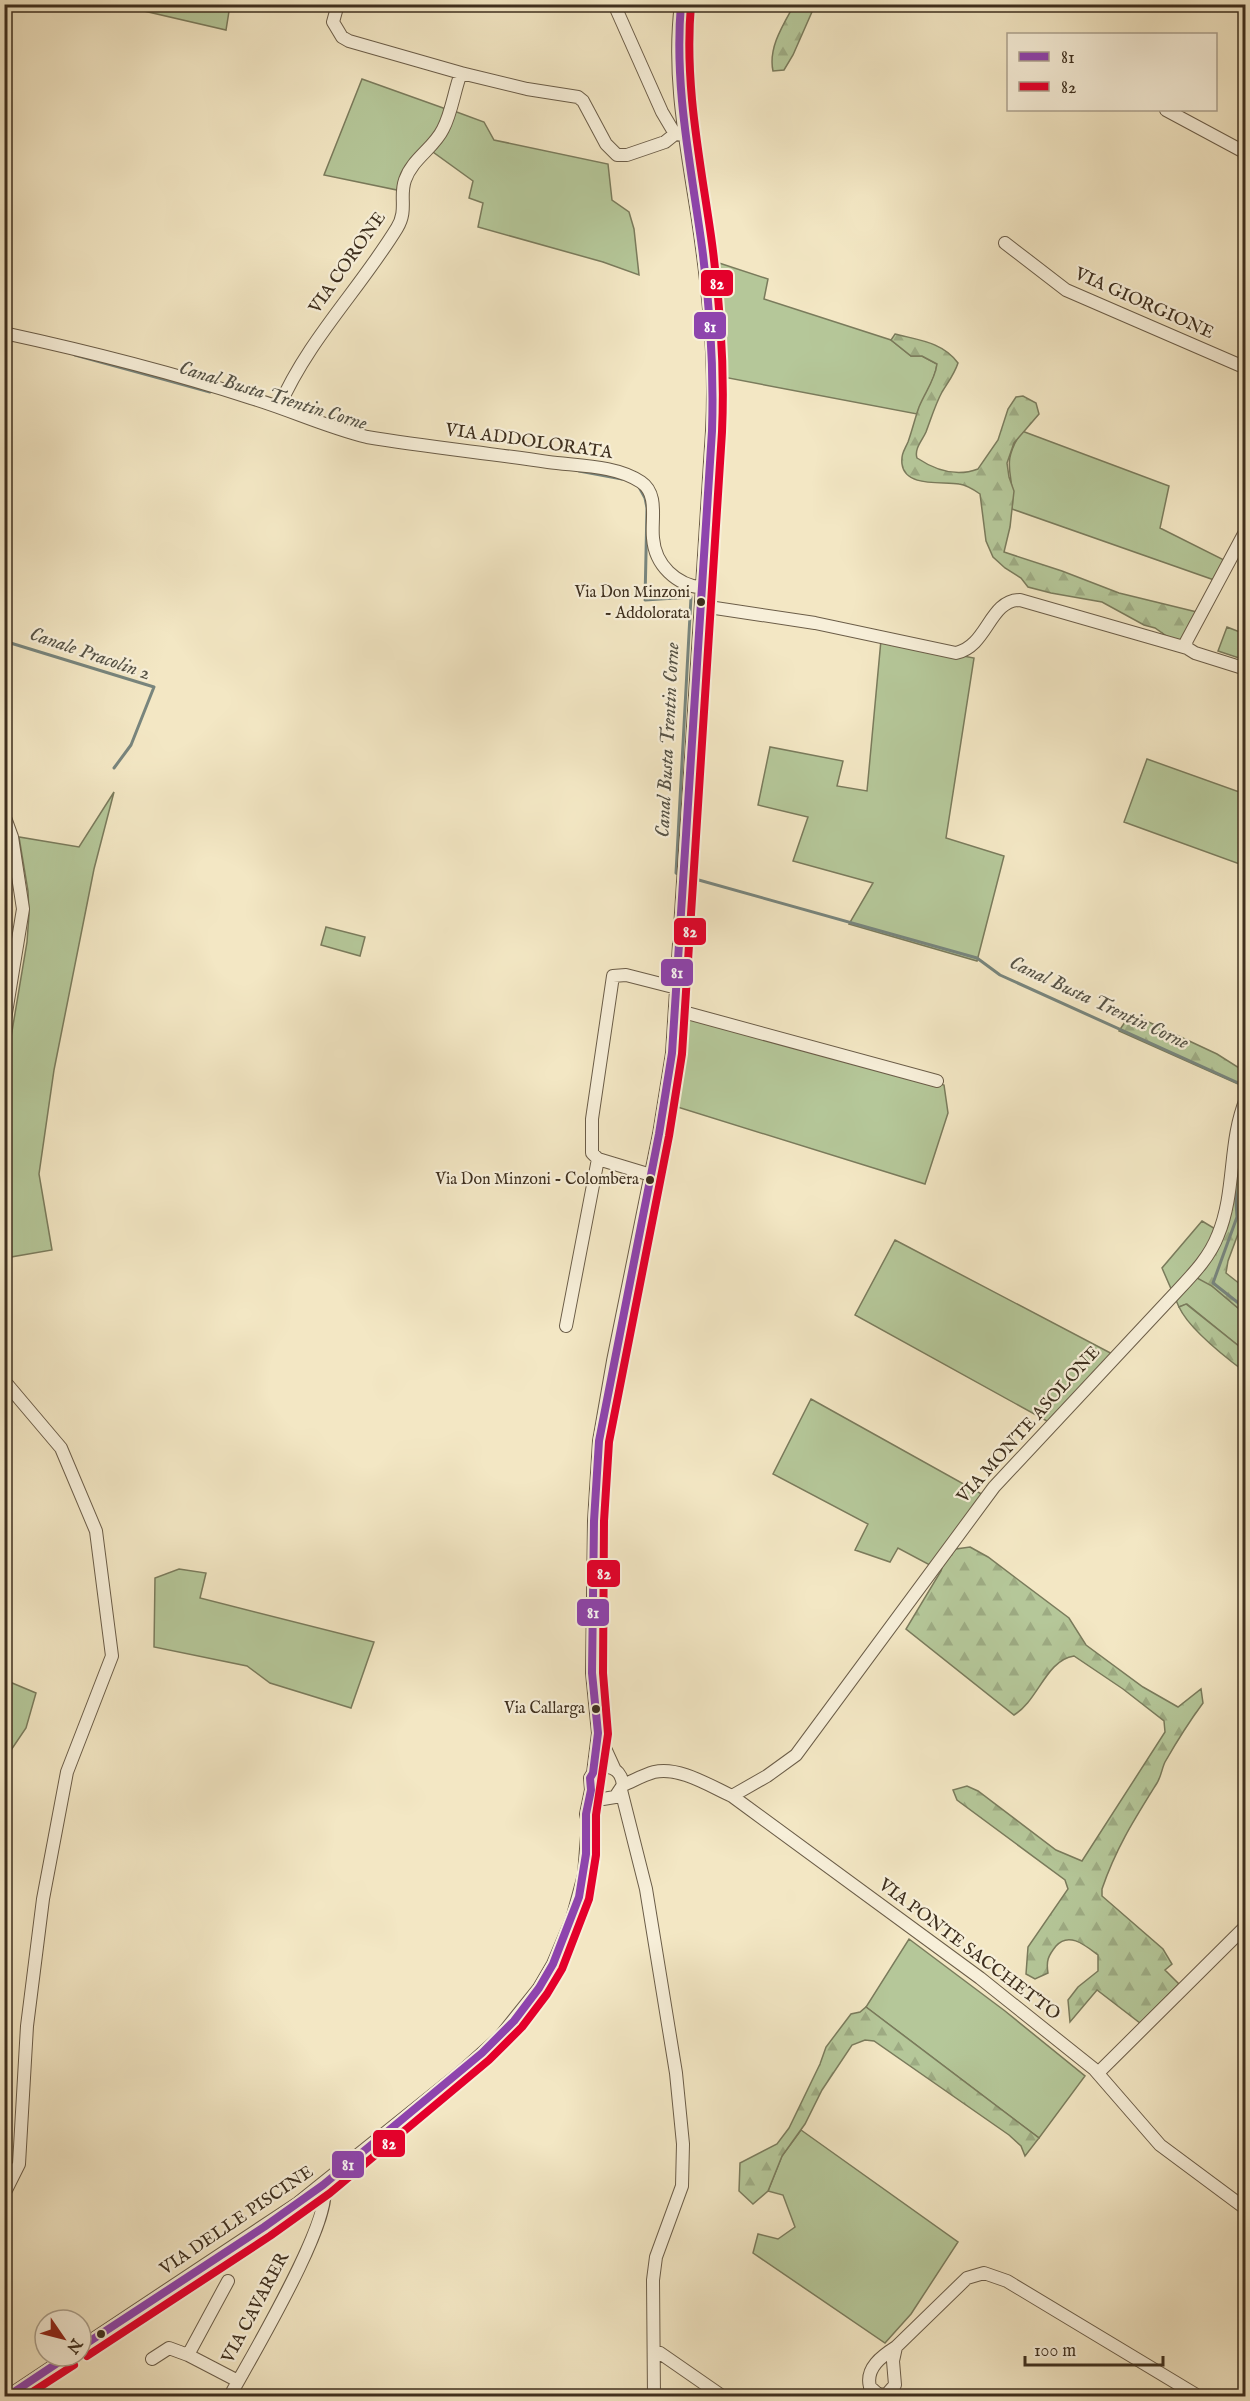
<svg xmlns="http://www.w3.org/2000/svg" width="1250" height="2401" viewBox="0 0 1250 2401" font-family="'IM FELL English',serif">
  <style>
    .grass { fill: #b5c799; stroke: #7a7b5c; stroke-width: 1.5 }
    .forest { fill: url(#forest-firs); stroke: #7a7b5c; stroke-width: 1.5 }
    .lines { fill: none; stroke-linecap: round; stroke-linejoin: round }
    .stream { stroke: #78857d; stroke-width: 3 }
    .minor-casing { stroke: #6b5d48; stroke-width: 14 }
    .minor { stroke: #f7efd9; stroke-width: 12 }
    .bus-1-casing { stroke: #f7efd9; stroke-width: 12 }
    .bus-2-casing { stroke: #f7efd9; stroke-width: 12 }
    .bus-1 { stroke: #8e44ad; stroke-width: 8 }
    .bus-2 { stroke: #e4002b; stroke-width: 8 }
    .bus-dot { fill: #3e2f1e; stroke: #f7efd9; stroke-width: 2 }
    .labels { text-anchor: middle; dominant-baseline: central; stroke-width: 4.5; stroke-linejoin: round; paint-order: stroke }
    .bus-label { font-size: 16px; fill: #3e2f1e; stroke: #f7efd9; text-anchor: end }
    .street-label { font-size: 18px; fill: #3e2f1e; stroke: #f7efd9 }
    .water-label { font-size: 20px; font-style: italic; fill: #565346; stroke: #f7efd9 }
    .line-badge { stroke: #f7efd9; stroke-width: 2 }
    .badge-label { font-size: 16px; text-anchor: middle; font-weight: bold; fill: #fff }
  </style>
  <defs>
    <pattern id="forest-firs" width="22" height="20" patternUnits="userSpaceOnUse" patternTransform="scale(1.5)"><rect width="22" height="20" fill="#b5c799"/><path d="M5 1l3.5 6h-7zM16 11l3.5 6h-7z" fill="#9dab83"/></pattern>
  </defs>
  <rect width="100%" height="100%" fill="#f3e7c4"/>
  <filter id="stains"><feTurbulence type="fractalNoise" baseFrequency=".00333" numOctaves="4"/><feColorMatrix values="0 0 0 0 .2 0 0 0 0 .09 0 0 0 0 .02 0 0 0 .5 -.17"/></filter>
  <radialGradient id="worn" r=".72"><stop offset=".6" stop-color="#630" stop-opacity="0"/><stop offset="1" stop-color="#630" stop-opacity=".3"/></radialGradient>
  <path class="grass" d="M118,5L230,4V5L226,30Z
    M362,79L446,109C444,116 442,125 438,131C422,154 404,160 397,190L324,175Z
    M454,111L484,122L494,140L608,164L612,200L629,212L634,229L639,275L603,262L478,227L483,203L469,198L473,181L433,152Z
    M713,261L768,279L764,299L891,340L911,356H922L937,364C935,382 923,397 917,414L723,377L722,333Z
    M1022,431L1169,486L1160,528L1226,561L1217,581L1012,509C1016,473 998,467 1022,431Z
    M1227,627L1245,634V660L1218,651Z
    M881,640L974,658L946,838L1004,856L977,961L849,924L873,883L793,861L808,817L758,805L770,747L843,761L837,786L867,791Z
    M1147,759L1245,794V866L1124,822Z
    M114,792L94,869L54,1070L39,1174L52,1250L5,1258V1073L27,942L29,914L28,891L19,837L79,847Z
    M326,927L365,937L360,956L321,945Z
    M681,1016L815,1049L944,1085L948,1113L925,1184L671,1105Z
    M1202,1221L1217,1230L1188,1274L1206,1281L1245,1314V1351L1187,1304L1179,1307L1162,1268Z
    M895,1240L1120,1358L1056,1426L855,1315Z
    M811,1399L987,1497L946,1558L941,1571L898,1548L890,1562L855,1550L868,1524L773,1474Z
    M179,1569L206,1573L200,1598L374,1642L351,1708L270,1683L247,1666L154,1647L155,1578Z
    M5,1680L36,1693L26,1728L5,1759Z
    M909,1939L1005,2011L1085,2076L1039,2138L866,2007Z
    M801,2130L958,2242L911,2314L885,2343L753,2253L758,2234L778,2239L795,2227L783,2195L768,2191L782,2156Z"/>
  <path class="forest" d="M794,5H815L793,55L784,70L773,71C768,48 783,25 794,5Z
    M895,334C918,340 943,342 958,363C954,375 948,382 942,392C935,405 931,419 926,432C922,441 914,449 917,458C935,470 957,477 978,469L998,440L1008,409L1016,397L1023,396L1036,403L1039,414L1014,443L1007,463L1009,477L1014,491L1010,527L1004,552L1062,571L1119,593L1201,613L1182,647L1155,628L1144,625L1102,602L1051,593L1028,587L1021,578L1005,568L993,557L986,541L980,494C973,489 967,485 959,484C943,481 905,488 902,464C901,454 904,451 908,442C912,431 915,418 919,407C925,392 935,380 937,364L922,356H911L891,340Z
    M1140,1018L1217,1054L1239,1068L1245,1067V1087L1119,1031L1125,1022Z
    M1245,1117V1215L1228,1261L1226,1273L1245,1288V1314L1212,1286L1197,1278L1217,1251L1226,1229Z
    M1186,1304L1245,1351V1372C1225,1357 1189,1329 1179,1307Z
    M970,1547L988,1557L1069,1618L1086,1645L1143,1687L1178,1707L1201,1689L1203,1703C1189,1722 1177,1741 1165,1762C1162,1768 1161,1777 1157,1783C1134,1820 1116,1848 1102,1889V1896L1163,1949L1172,1964L1165,1970L1179,1984L1140,2023L1097,1990L1070,2022L1068,2000L1078,1987L1098,1971V1955C1086,1946 1069,1931 1056,1946C1048,1956 1046,1961 1048,1973L1035,1979L1026,1974L1028,1947L1068,1889L1065,1880L957,1800L953,1790L967,1786L978,1791L1056,1850L1082,1861L1165,1732L1164,1721L1123,1689L1074,1656C1046,1660 1038,1701 1014,1715L906,1629L941,1571L945,1558L956,1549Z
    M866,2007L1039,2138L1025,2156L1021,2146L1009,2135L874,2041L865,2040L852,2045L822,2090L805,2124L782,2156L768,2191L753,2204L739,2191L740,2163L777,2144L789,2128L820,2064L826,2047L851,2014L860,2012Z"/>
  <g class="lines">
    <path class="stream" d="M75,355L210,392
      M579,471L622,479
      M639,487L645,498L647,508L645,600L691,597L676,873L681,875
      M4,641L154,687L131,745L114,768
      M688,877L977,958L1000,975L1245,1086
      M1241,1139L1246,1120
      M1235,1187L1237,1217L1213,1283L1246,1309"/>
    <g class="minor-casing">
      <path id="minor" d="M338,4L333,22L342,37L349,41L461,73
        M614,4L662,112L675,134
        M1166,110L1246,153
        M1005,243L1066,290L1246,368
        M4,333C87,351 170,372 251,398C291,410 326,427 367,437C427,447 488,453 548,462C578,466 616,465 641,482C659,494 651,520 653,538C655,565 676,585 703,588
        M279,407C308,340 359,290 397,228C408,210 399,197 405,180C412,159 434,148 443,129C452,112 454,91 461,73L527,89L578,97L583,101L606,144L617,155H627L665,142L675,134L685,135
        M1246,530L1186,642L1187,648L1195,653L1246,669
        M702,606L815,623L956,653C988,646 989,600 1020,600L1187,648
        M4,815L12,837L23,909L4,1025
        M676,1010L937,1081
        M651,1175L598,1159L592,1153V1119L613,976L626,975L677,988
        M566,1326L598,1159
        M4,1378L6,1383L61,1448L96,1531L112,1656L67,1772L43,1899L27,2026L19,2164L4,2194
        M598,1733L614,1768
        M593,1773L598,1733L592,1673L594,1521L599,1441L613,1361L659,1134L672,1053L712,431C716,357 708,286 697,213C686,143 672,75 681,4
        M623,1785C633,1781 643,1775 654,1772C679,1766 710,1786 732,1796L980,1978L1094,2069L1160,2145L1246,2209
        M621,1790L646,1889L676,2073L683,2144L682,2186L656,2257L653,2280L654,2396
        M732,1796L767,1776L796,1755L994,1487L1180,1288C1195,1272 1210,1256 1218,1235C1236,1192 1228,1142 1246,1099
        M1098,2073L1246,1926
        M81,2347L298,2203L460,2073L499,2038L539,1988L553,1964L572,1919L584,1875L588,1823L586,1814L591,1790L590,1778C599,1760 621,1765 623,1785L615,1797L603,1799L591,1790
        M896,2347L967,2278L984,2273L1007,2281L1198,2396
        M896,2347L893,2361L895,2385L887,2394L879,2395L870,2387C865,2368 882,2356 896,2347Z
        M654,2352L660,2353L722,2396
        M188,2355L228,2281
        M152,2359L169,2348L188,2355L238,2381
        M8,2396L68,2356
        M230,2396C247,2364 338,2213 323,2185"/>
    </g>
    <use href="#minor" class="minor"/>
    <g class="bus-1-casing">
      <path id="bus-1" d="M81,2347L264,2227L323,2185L482,2053L514,2021L539,1988L553,1964L579,1897L586,1854V1814L591,1790L590,1778L593,1773L598,1733L592,1673L594,1521L599,1441L659,1134L672,1053L712,431C714,367 710,304 701,240C690,161 674,85 681,4
        M8,2396L68,2356"/>
    </g>
    <g class="bus-2-casing">
      <path id="bus-2" d="M87,2356L270,2236L330,2193L489,2060L522,2027L547,1994L562,1969L589,1899L596,1855V1815L608,1734L603,1673L604,1521L609,1442L669,1136L682,1054L722,432C725,366 720,301 711,236C700,159 684,83 691,5
        M26,2396L74,2365"/>
    </g>
    <use href="#bus-1" class="bus-1"/>
    <use href="#bus-2" class="bus-2"/>
  </g>
  <g class="bus-dot">
    <circle cx="701" cy="602" r="5"/>
    <circle cx="650" cy="1180" r="5"/>
    <circle cx="596" cy="1709" r="5"/>
    <circle cx="101" cy="2334" r="5"/>
  </g>
  <g class="labels">
    <g class="bus-label">
      <text x="690" y="593">Via Don Minzoni<tspan x="690" dy="21">- Addolorata</tspan></text>
      <text x="639" y="1180">Via Don Minzoni - Colombera</text>
      <text x="585" y="1709">Via Callarga</text>
    </g>
    <g class="street-label">
      <text transform="translate(348 263) rotate(-55)">VIA CORONE</text>
      <text transform="translate(1144 304) rotate(24)">VIA GIORGIONE</text>
      <text transform="translate(529 442) rotate(8)">VIA ADDOLORATA</text>
      <text transform="translate(1029 1425) rotate(-48)">VIA MONTE ASOLONE</text>
      <text transform="translate(969 1950) rotate(37)">VIA PONTE SACCHETTO</text>
      <text transform="translate(237 2221) rotate(-34)">VIA DELLE PISCINE</text>
      <text transform="translate(256 2308) rotate(-62)">VIA CAVARER</text>
    </g>
    <g class="water-label">
      <text transform="translate(273 396) rotate(17)">Canal Busta Trentin Corne</text>
      <text transform="translate(90 654) rotate(19)">Canale Pracolin 2</text>
      <text transform="translate(668 740) rotate(-87)">Canal Busta Trentin Corne</text>
      <text transform="translate(1099 1003) rotate(25)">Canal Busta Trentin Corne</text>
    </g>
  </g>
  <g class="line-badge">
    <rect x="700" y="269" width="34" height="28" rx="6" fill="#e4002b"/>
    <rect x="693" y="311" width="34" height="29" rx="6" fill="#8e44ad"/>
    <rect x="673" y="917" width="34" height="29" rx="6" fill="#e4002b"/>
    <rect x="660" y="958" width="34" height="29" rx="6" fill="#8e44ad"/>
    <rect x="586" y="1559" width="35" height="29" rx="6" fill="#e4002b"/>
    <rect x="576" y="1598" width="34" height="29" rx="6" fill="#8e44ad"/>
    <rect x="372" y="2129" width="34" height="29" rx="6" fill="#e4002b"/>
    <rect x="331" y="2150" width="34" height="29" rx="6" fill="#8e44ad"/>
  </g>
  <g class="badge-label">
    <text x="717" y="289">82</text>
    <text x="710" y="332">81</text>
    <text x="690" y="937">82</text>
    <text x="677" y="978">81</text>
    <text x="604" y="1579">82</text>
    <text x="593" y="1618">81</text>
    <text x="389" y="2149">82</text>
    <text x="348" y="2170">81</text>
  </g>
  <rect width="1250" height="2401" fill="none" stroke="#f3e7c4" stroke-width="24"/>
  <rect x="6" y="6" width="1238" height="2389" fill="none" stroke="#3e2f1e" stroke-width="3"/>
  <rect x="12" y="12" width="1226" height="2377" fill="none" stroke="#3e2f1e" stroke-width="1.5"/>
  <rect x="1007" y="33" width="210" height="78" fill="#f7efd9" stroke="#ada28e" stroke-width="1.5"/>
  <rect x="1019" y="52" width="30" height="9" fill="#8e44ad" stroke="#ada28e" stroke-width="1.5"/>
  <text x="1061" y="63" font-size="18" fill="#3e2f1e">81</text>
  <rect x="1019" y="82" width="30" height="9" fill="#e4002b" stroke="#ada28e" stroke-width="1.5"/>
  <text x="1061" y="93" font-size="18" fill="#3e2f1e">82</text>
  <g transform="translate(63 2338) rotate(125)"><circle r="28" fill="#f7efd9" stroke="#ada28e" stroke-width="1.5"/>
  <path d="M0-4.5L10 22L0 15L-10 22Z" fill="#8f2418"/>
  <text y="-9" font-size="16" font-weight="bold" text-anchor="middle" fill="#3e2f1e">N</text>
  </g>
  <path d="M1025 2356v9h138v-9" fill="none" stroke="#3e2f1e" stroke-width="3"/>
  <text x="1034" y="2356" font-size="18" fill="#3e2f1e" stroke="#f7efd9" stroke-width="4.5" paint-order="stroke">100 m</text>
  <rect width="100%" height="100%" filter="url(#stains)"/>
  <rect width="100%" height="100%" fill="url(#worn)"/>
</svg>
